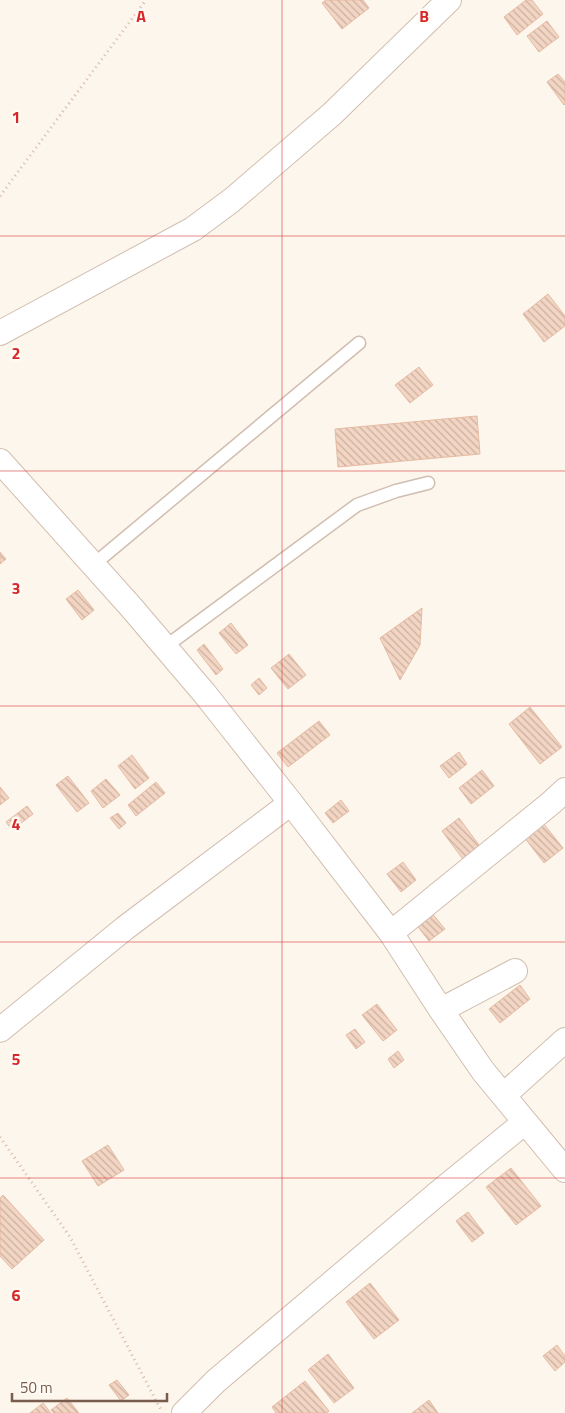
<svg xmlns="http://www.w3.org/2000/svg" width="565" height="1413" viewBox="0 0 565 1413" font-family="'Titillium Web',sans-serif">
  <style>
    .building { fill: url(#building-back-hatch); stroke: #e6bba3 }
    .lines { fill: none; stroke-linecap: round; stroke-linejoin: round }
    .lane-casing { stroke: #d1beb0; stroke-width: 15 }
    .street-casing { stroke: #d1beb0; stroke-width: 26 }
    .path { stroke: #d9b8a5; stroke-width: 3; stroke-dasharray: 1 4; stroke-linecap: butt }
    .lane { stroke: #fff; stroke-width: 12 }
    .street { stroke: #fff; stroke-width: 24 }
    .grid { fill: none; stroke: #d62828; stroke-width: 1; stroke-opacity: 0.55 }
    .grid-label { font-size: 16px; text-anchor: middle; font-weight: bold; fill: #d62828; stroke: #fffaf3; stroke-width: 5; stroke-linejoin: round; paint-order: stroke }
  </style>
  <defs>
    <pattern id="building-back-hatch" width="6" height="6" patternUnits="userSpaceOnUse" patternTransform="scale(1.25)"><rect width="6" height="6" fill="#f3d5c3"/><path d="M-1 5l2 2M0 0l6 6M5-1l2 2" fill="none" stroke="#cab0a1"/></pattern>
  </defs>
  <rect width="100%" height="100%" fill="#fdf6ec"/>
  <path class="building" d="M326,0H363L369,8L342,29L322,3Z
    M526,0H532L543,14L517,35L504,17Z
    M547,21L559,37L539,52L527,36Z
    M558,74L565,82V104L564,105L547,82Z
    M548,294L565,316V326L544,342L523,314Z
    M419,367L433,385L410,403L395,385Z
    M477,416L480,454L338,467L335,429Z
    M0,552L6,559L0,564Z
    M78,590L94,610L82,620L66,599Z
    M422,608L420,645L400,680L380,638Z
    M231,623L248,645L236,654L219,633Z
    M204,644L223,669L216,675L197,650Z
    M289,654L306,675L288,689L271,668Z
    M259,678L267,688L259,695L251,685Z
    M530,707L562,747L540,764L509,724Z
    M319,721L330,735L288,767L277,753Z
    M459,752L467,764L449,778L440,766Z
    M132,755L149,778L135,789L118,766Z
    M482,770L494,786L471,804L459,788Z
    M68,776L89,803L77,812L56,785Z
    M106,779L120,795L103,808L91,791Z
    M156,782L165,793L136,816L128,805Z
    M0,787L9,798L0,805Z
    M341,800L349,811L333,823L325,813Z
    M27,806L33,814L12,830L6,822Z
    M118,813L126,823L119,829L110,818Z
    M459,818L482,849L465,862L442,831Z
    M543,823L563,848L544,863L524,837Z
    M403,862L416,880L401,892L387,874Z
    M431,912L445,929L429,941L415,923Z
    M520,985L530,999L500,1023L489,1009Z
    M377,1004L397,1030L383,1041L362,1015Z
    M355,1029L365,1042L356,1049L346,1035Z
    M398,1051L404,1060L394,1068L388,1059Z
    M108,1145L124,1170L98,1186L82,1161Z
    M511,1168L541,1206L516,1225L486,1187Z
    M3,1195L44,1240L12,1269L0,1256V1198Z
    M468,1212L484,1233L472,1242L456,1221Z
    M370,1283L399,1320L374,1339L346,1302Z
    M557,1345L565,1356V1362L555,1371L543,1356Z
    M328,1354L354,1388L334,1403L308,1370Z
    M117,1380L129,1395L121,1401L109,1385Z
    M305,1381L329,1411L327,1413H276L272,1407Z
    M67,1398L79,1413H54L51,1410Z
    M429,1400L438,1413H412Z
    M43,1403L51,1413H30Z"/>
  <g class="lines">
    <g class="lane-casing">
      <path id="lane" d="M93,565L359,343
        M165,647L357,505L396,491L428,483"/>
    </g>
    <g class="street-casing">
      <path id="street" d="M0,333L193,229L232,200L332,114L449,0
        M0,461L131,607L205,694L291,803L391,933L441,1010L483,1071L565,1170
        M391,933L551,803L565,790
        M441,1010L515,971
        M0,1030L125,928L291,803
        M504,1095L565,1040
        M184,1413L216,1381L437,1194L525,1122"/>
    </g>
    <path class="path" d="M0,196L146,0
      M0,1137L70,1237L162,1412"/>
    <use href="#lane" class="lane"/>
    <use href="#street" class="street"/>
  </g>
  <path class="grid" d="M282,0V1413M0,236H565M0,471H565M0,706H565M0,942H565M0,1178H565"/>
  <g class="grid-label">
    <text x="141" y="22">A</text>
    <text x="424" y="22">B</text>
    <text x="16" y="123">1</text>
    <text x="16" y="359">2</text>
    <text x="16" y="594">3</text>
    <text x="16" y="830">4</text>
    <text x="16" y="1065">5</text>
    <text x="16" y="1301">6</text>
  </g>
  <path d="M12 1393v8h155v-8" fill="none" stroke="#7a5c4d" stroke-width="2.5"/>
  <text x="20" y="1393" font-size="15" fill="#7a5c4d" stroke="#fffaf3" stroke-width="4" paint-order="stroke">50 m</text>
</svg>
